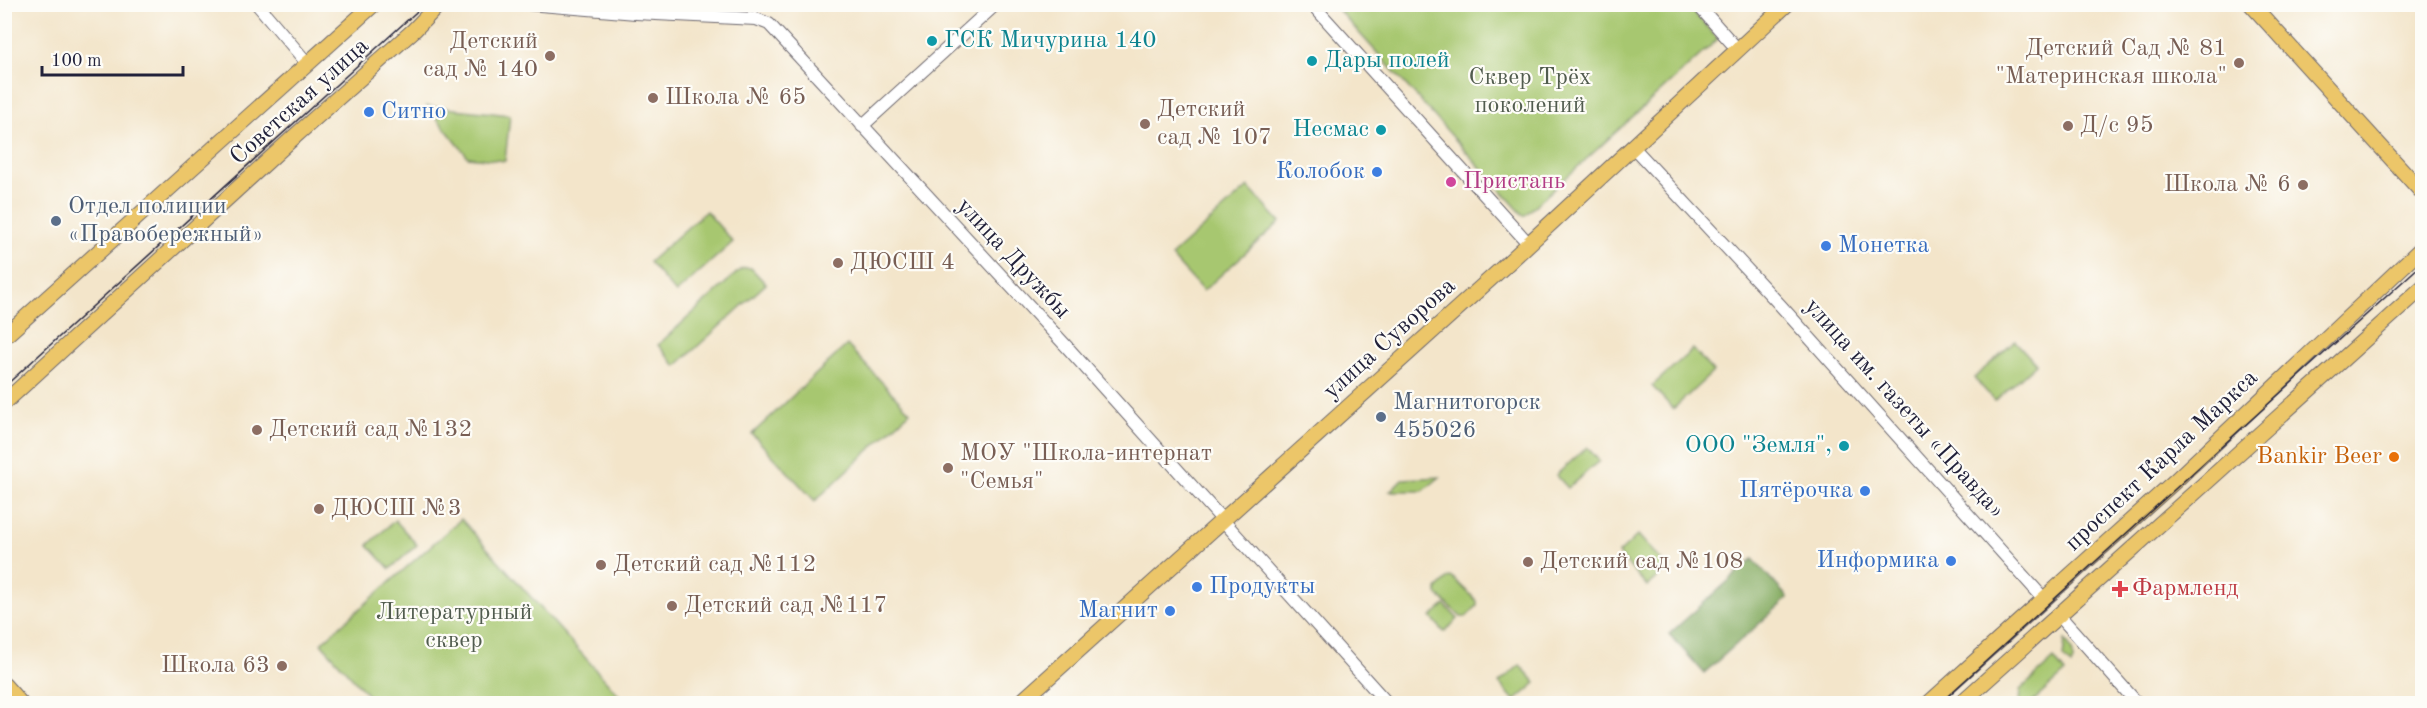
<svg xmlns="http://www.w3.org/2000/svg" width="2427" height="708" viewBox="0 0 2427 708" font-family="'Old Standard TT',serif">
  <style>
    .green { fill: #a7c770; stroke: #647456; stroke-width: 1.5 }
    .forest { fill: #85ac62; stroke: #54674e; stroke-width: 1.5 }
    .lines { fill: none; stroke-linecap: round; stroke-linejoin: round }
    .minor-casing { stroke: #6b666d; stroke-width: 14 }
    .major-casing { stroke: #6b666d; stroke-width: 17 }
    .minor { stroke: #fff; stroke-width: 12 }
    .major { stroke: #ecc669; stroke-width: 15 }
    .tram { stroke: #22223b; stroke-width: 1.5 }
    .culture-dot { fill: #0f9aa8; stroke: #fdfcf7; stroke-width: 2 }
    .education-dot { fill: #8d6e63; stroke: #fdfcf7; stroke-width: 2 }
    .shop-dot { fill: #3f7fe0; stroke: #fdfcf7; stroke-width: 2 }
    .hotel-dot { fill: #d1479c; stroke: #fdfcf7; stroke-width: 2 }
    .service-dot { fill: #5c6f8a; stroke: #fdfcf7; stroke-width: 2 }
    .food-dot { fill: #e8710a; stroke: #fdfcf7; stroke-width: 2 }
    .health-dot { fill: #e0444e; stroke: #fdfcf7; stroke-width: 2 }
    .labels { text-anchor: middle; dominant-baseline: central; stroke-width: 4.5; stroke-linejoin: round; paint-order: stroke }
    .culture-label { font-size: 24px; fill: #0d838f; stroke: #fdfcf7; text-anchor: start }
    .education-label { font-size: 24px; fill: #785e54; stroke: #fdfcf7; text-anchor: start }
    .park-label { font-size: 24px; fill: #515c4e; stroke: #fdfcf7 }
    .street-label { font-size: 24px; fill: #22223b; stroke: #fdfcf7 }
    .shop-label { font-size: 24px; fill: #366cbe; stroke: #fdfcf7; text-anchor: end }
    .hotel-label { font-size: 24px; fill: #b23c85; stroke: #fdfcf7; text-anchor: start }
    .service-label { font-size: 24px; fill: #4e5e75; stroke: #fdfcf7; text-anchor: start }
    .food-label { font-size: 24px; fill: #c56008; stroke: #fdfcf7; text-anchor: end }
    .health-label { font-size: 24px; fill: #be3a42; stroke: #fdfcf7; text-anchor: start }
  </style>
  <rect width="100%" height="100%" fill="#fdfcf7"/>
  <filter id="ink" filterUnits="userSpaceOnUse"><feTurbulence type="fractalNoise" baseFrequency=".0167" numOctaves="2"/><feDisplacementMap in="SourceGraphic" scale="12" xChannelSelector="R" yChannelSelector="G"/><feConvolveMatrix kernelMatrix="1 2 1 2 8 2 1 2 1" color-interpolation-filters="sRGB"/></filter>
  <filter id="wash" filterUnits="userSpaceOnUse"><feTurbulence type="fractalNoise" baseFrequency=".008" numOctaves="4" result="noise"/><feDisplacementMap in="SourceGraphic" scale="24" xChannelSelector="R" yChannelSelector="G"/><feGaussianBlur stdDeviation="1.35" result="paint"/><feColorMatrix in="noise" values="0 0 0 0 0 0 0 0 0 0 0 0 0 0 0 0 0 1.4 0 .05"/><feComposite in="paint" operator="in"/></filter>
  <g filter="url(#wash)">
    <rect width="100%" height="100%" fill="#f3e5ca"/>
    <path class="green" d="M1334,5H1687L1718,39L1524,216Z
      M427,106L510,115L505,161L468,157Z
      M1248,187L1280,222L1203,291L1171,256Z
      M706,211L733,242L676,293L649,262Z
      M746,268H751L766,284L676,366L658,345L741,269Z
      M2015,341L2036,364L1995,401L1974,378Z
      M847,345L910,412L815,501L752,434Z
      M1693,349L1713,372L1673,409L1652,386Z
      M1587,447L1599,461L1568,488L1556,475Z
      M1440,477L1423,491H1390L1402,479Z
      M461,519L624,701L622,703H375L321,643Z
      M395,520L417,545L390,569L368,545Z
      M1638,535L1668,568L1647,586L1618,554Z
      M1449,577L1453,578L1477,601V606L1466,617H1461L1437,594V589Z
      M1445,605L1458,619L1444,632L1431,617Z
      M2065,640C2071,647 2076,657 2071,666L2063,657Z
      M2054,659L2065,673L2031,703H2019L2020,690Z
      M1520,665L1536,683L1515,701L1499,683Z"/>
    <path class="forest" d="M1753,559L1788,598L1704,673L1669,634Z"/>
  </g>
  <g filter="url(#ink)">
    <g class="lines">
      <g class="minor-casing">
        <path id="minor" d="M257,4L307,63
          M528,4L636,13L756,19L769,24L1067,347L1388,704
          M1312,4L1528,243
          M1697,4L1738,50
          M4,6L6,4
          M862,126L996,4
          M1633,147L1781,306L2044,599
          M2058,614L2138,704"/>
      </g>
      <g class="major-casing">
        <path id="major" d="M2251,4L2422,192
          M4,337L374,4
          M4,403L294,137L414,30L439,4
          M4,685L21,704
          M1019,704L1508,263L1787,4
          M1928,704L2175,481L2422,248
          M1960,704L2422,288"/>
      </g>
      <use href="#minor" class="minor"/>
      <use href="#major" class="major"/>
      <path class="tram" d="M4,387L425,4
        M4,701L6,704
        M1939,704L2422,264"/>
    </g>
  </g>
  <g class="culture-dot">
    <circle cx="932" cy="41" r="6"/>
    <circle cx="1312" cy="61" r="6"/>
    <circle cx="1381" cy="130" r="6"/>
    <circle cx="1844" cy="446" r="6"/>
  </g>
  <g class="education-dot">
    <circle cx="550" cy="56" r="6"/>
    <circle cx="2239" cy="63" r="6"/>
    <circle cx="653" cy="98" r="6"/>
    <circle cx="1145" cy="124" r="6"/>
    <circle cx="2068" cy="126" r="6"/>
    <circle cx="2303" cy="185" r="6"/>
    <circle cx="838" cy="263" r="6"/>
    <circle cx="257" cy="430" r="6"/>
    <circle cx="948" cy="468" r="6"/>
    <circle cx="319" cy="509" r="6"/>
    <circle cx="1528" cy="562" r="6"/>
    <circle cx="601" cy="565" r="6"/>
    <circle cx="672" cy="606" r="6"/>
    <circle cx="282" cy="666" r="6"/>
  </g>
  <g class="shop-dot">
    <circle cx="369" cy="112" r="6"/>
    <circle cx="1377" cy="172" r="6"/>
    <circle cx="1826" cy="246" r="6"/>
    <circle cx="1865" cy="491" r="6"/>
    <circle cx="1951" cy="561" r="6"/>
    <circle cx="1197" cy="587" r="6"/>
    <circle cx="1170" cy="611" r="6"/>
  </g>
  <circle class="hotel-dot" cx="1451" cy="182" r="6"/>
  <g class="service-dot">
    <circle cx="56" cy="221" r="6"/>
    <circle cx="1381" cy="417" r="6"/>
  </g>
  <circle class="food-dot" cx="2394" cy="457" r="6"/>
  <path class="health-dot" d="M2117 580h6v6h6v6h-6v6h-6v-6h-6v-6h6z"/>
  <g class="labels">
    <g class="culture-label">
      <text x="944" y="41">ГСК Мичурина 140</text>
      <text x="1324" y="61">Дары полей</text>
      <text x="1369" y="130" text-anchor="end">Несмас</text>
      <text x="1832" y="446" text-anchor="end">ООО "Земля",</text>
    </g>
    <g class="education-label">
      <text x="538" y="42" text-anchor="end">Детский<tspan x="538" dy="28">сад № 140</tspan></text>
      <text x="2227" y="49" text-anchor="end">Детский Сад № 81<tspan x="2227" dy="28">"Материнская школа"</tspan></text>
      <text x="665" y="98">Школа № 65</text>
      <text x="1157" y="110">Детский<tspan x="1157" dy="28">сад № 107</tspan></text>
      <text x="2080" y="126">Д/с 95</text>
      <text x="2291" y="185" text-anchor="end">Школа № 6</text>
      <text x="850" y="263">ДЮСШ 4</text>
      <text x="269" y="430">Детский сад №132</text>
      <text x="960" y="454">МОУ "Школа-интернат<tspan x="960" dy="28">"Семья"</tspan></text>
      <text x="331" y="509">ДЮСШ №3</text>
      <text x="1540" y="562">Детский сад №108</text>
      <text x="613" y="565">Детский сад №112</text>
      <text x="684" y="606">Детский сад №117</text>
      <text x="270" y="666" text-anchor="end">Школа 63</text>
    </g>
    <g class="park-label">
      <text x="1530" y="78">Сквер Трёх<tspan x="1530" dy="28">поколений</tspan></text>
      <text x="454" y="613">Литературный<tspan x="454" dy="28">сквер</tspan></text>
    </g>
    <g class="street-label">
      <text transform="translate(300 102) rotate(-42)">Советская улица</text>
      <text transform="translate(1013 259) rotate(47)">улица Дружбы</text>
      <text transform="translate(1390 339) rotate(-42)">улица Суворова</text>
      <text transform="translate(1904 409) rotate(48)">улица им. газеты «Правда»</text>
      <text transform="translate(2162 461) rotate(-43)">проспект Карла Маркса</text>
    </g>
    <g class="shop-label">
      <text x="381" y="112" text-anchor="start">Ситно</text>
      <text x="1365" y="172">Колобок</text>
      <text x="1838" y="246" text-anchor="start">Монетка</text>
      <text x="1853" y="491">Пятёрочка</text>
      <text x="1939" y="561">Информика</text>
      <text x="1209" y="587" text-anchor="start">Продукты</text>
      <text x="1158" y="611">Магнит</text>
    </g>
    <g class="hotel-label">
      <text x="1463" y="182">Пристань</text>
    </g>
    <g class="service-label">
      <text x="68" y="207">Отдел полиции<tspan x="68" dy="28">«Правобережный»</tspan></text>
      <text x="1393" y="403">Магнитогорск<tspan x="1393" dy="28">455026</tspan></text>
    </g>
    <g class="food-label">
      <text x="2382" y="457">Bankir Beer</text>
    </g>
    <g class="health-label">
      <text x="2132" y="589">Фармленд</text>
    </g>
  </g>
  <rect width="2427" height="708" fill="none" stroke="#fdfcf7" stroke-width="24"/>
  <path d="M42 66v9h141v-9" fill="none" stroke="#22223b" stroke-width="3"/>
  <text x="51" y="66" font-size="18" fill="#22223b" stroke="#fdfcf7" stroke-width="4.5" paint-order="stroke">100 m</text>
</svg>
